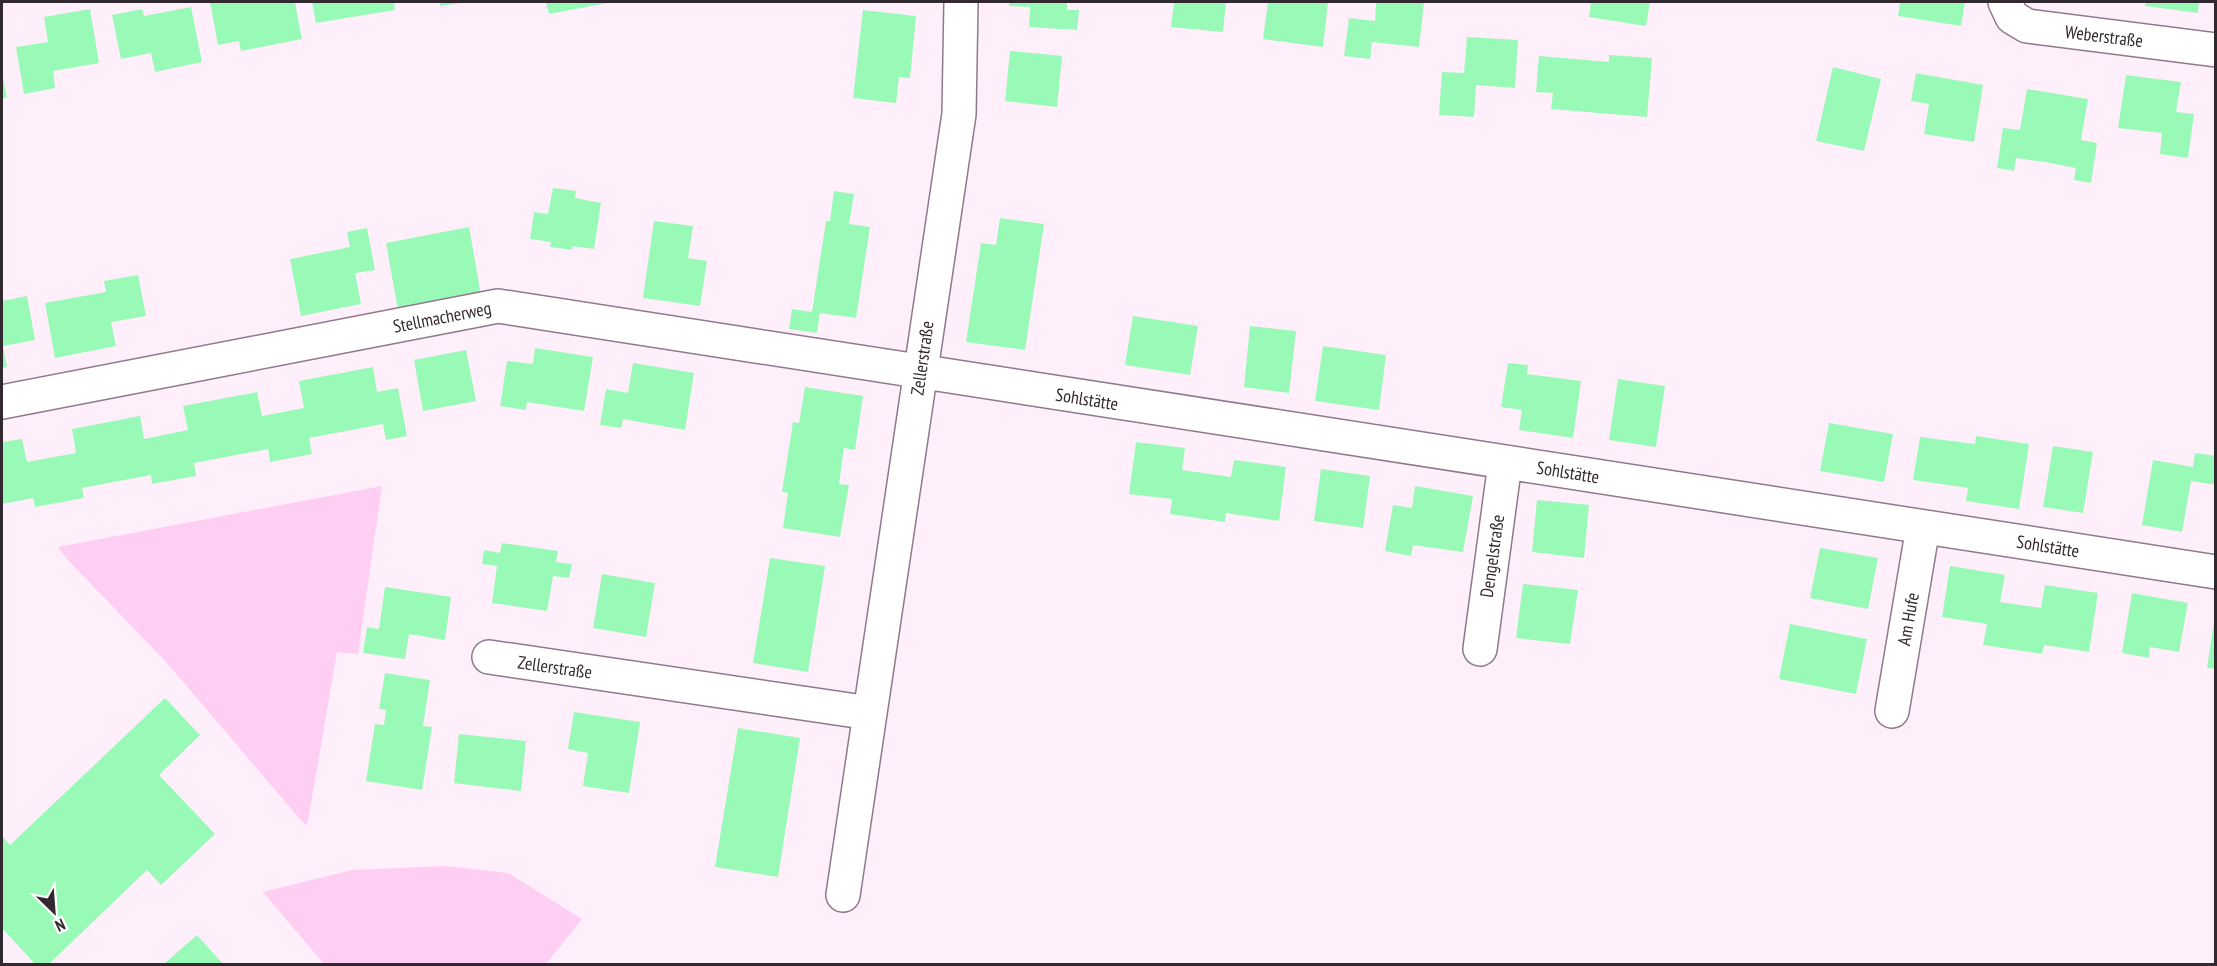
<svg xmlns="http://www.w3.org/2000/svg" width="2217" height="966" viewBox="0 0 2217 966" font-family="'PT Sans Narrow',sans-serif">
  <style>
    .green { fill: #ffcef3 }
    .building { fill: #99fab7 }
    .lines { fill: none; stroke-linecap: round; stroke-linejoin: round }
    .minor-casing { stroke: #90798a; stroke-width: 36 }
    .minor { stroke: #fff; stroke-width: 33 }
    .labels { text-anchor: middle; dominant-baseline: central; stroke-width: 4.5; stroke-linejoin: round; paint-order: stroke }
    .street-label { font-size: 18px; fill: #322930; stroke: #fff }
  </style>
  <rect width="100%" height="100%" fill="#feeffb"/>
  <path class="green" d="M382,486L358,654L337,652L308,821L305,825L167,663L67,559L58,547Z
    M445,866L508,873L582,919L546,964H324L263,892L352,870Z"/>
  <path class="building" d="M210,2H295L302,39L241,51L239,41L218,45Z
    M312,2H394L395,10L316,23Z
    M440,2H461V3L440,6Z
    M546,2H607V3L549,14Z
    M1009,2H1067V10H1079L1077,30L1029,27L1030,7L1009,6Z
    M1174,2H1226L1223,32L1171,27Z
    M1268,2H1328L1323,47L1263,39Z
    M1376,2H1424L1419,47L1372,42L1370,59L1344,56L1349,18L1375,21Z
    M1591,2H1650L1646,26L1589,17Z
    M1900,2H1965L1961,26L1898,16Z
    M2146,2H2199L2198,13L2145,6Z
    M191,7L202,62L155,72L151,53L121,59L112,15L142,9L144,16Z
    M90,9L99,63L53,71L55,88L24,94L16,47L48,42L44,17Z
    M863,10L916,16L910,78L899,77L896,103L853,98Z
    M1467,37L1518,40L1515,88L1476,85L1474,117L1439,115L1442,72L1464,73Z
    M1010,51L1062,56L1057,107L1005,101Z
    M1609,55L1652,58L1647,117L1551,109L1553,93L1536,92L1539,56L1609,62Z
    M1833,67L1881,79L1864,151L1816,141Z
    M2,72L7,97L2,98Z
    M1916,73L1983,85L1974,142L1924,134L1929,104L1911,101Z
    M2126,75L2181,82L2176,112L2194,114L2188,158L2160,154L2162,133L2118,128Z
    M2027,89L2088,99L2081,140L2097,143L2091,183L2074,180L2076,168L2045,162L2016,158L2014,171L1997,168L2003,128L2020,130Z
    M553,188L576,191L575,198L601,203L594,249L573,246L572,250L550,247L551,242L530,239L534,212L548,214Z
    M834,191L854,194L849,224L870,227L856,318L820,313L817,333L789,329L792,309L812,312L826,221H830Z
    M1000,218L1044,224L1025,350L966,342L981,243L996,245Z
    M654,221L693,226L688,258L707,261L700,306L643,298Z
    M469,227L481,295L398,310L386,243Z
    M367,228L375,270L355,273L361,304L301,316L290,259L350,247L347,232Z
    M138,275L146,316L111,322L116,346L55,358L45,303L106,292L104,281Z
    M27,296L35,340L3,346L7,367L2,368V301Z
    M1133,316L1198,326L1190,375L1125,365Z
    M1250,326L1296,331L1289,393L1244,387Z
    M1323,346L1386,355L1379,410L1315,401Z
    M535,348L593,357L584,411L527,402L526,410L500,406L507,361L533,364Z
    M466,350L476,401L423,411L414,360Z
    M633,363L694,373L685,430L623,419L621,428L600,425L606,389L628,393Z
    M1508,363L1528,365L1527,374L1581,381L1573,438L1519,430L1522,410L1501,407Z
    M373,367L377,392L398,388L407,436L386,440L383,424L309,438L312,454L270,462L268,449L194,463L196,476L152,484L151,475L82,488L84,498L35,507L33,498L2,504V442L22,439L27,462L76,453L72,429L140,416L144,439L188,430L183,406L257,392L262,416L304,408L299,381Z
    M1618,379L1665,386L1656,447L1609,440Z
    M805,387L863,396L855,450L844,448L839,484L849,485L840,537L783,528L788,493L782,492L793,422L799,423Z
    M1829,423L1893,434L1884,482L1820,471Z
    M1976,436L2029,444L2019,509L1966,501L1968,488L1913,480L1920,437L1975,444Z
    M1136,442L1185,448L1182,470L1231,477L1234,460L1286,467L1279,521L1226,513L1225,522L1170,514L1172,499L1129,494Z
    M2053,446L2093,452L2083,513L2043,507Z
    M2195,453L2216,456V485L2191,481L2182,532L2142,525L2153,460L2193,467Z
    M1321,469L1370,476L1363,528L1314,521Z
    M1415,486L1473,496L1463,552L1413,545L1411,556L1385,551L1393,505L1412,508Z
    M1537,500L1589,505L1584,558L1532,552Z
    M502,543L558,551L556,562L572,564L569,578L553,576L547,611L492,603L497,566L482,564L484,550L500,553Z
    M1820,548L1878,558L1868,609L1810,598Z
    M770,558L825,566L808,672L753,663Z
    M1950,566L2005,575L2000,602L2041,608L2045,585L2098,593L2089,652L2044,645L2042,654L1983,645L1987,624L1942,617Z
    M602,574L655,583L646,637L593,628Z
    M1523,584L1578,590L1570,644L1516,638Z
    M385,587L451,597L445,640L409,634L405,659L363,653L367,627L379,629Z
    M2132,593L2188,603L2179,652L2150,647L2149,658L2122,653Z
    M2214,622H2216V669L2207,668Z
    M1790,624L1867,639L1856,694L1779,679Z
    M385,673L430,680L423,726L432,727L422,790L366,781L375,724L384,725L386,710L379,709Z
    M165,698L200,735L159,775L215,834L161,885L147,870L49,964H35L2,928V836L10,845Z
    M574,712L640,722L629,793L583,786L588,753L568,749Z
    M738,728L800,738L778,877L715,867Z
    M459,734L526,741L521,791L454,783Z
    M197,935L223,964H164Z"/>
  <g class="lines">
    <g class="minor-casing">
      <path id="minor" d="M2005,2L2012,17L2027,26L2216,50
        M2,402L498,306L2216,572
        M1480,649L1505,463
        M489,657L870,713
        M1892,711L1923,527
        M843,895L959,114L961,2"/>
    </g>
    <use href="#minor" class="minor"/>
  </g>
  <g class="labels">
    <g class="street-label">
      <text transform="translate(2104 36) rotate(7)">Weberstraße</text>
      <text transform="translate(442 317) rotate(-11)">Stellmacherweg</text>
      <text transform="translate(922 358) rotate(-82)">Zellerstraße</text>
      <text transform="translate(1087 399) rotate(9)">Sohlstätte</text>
      <text transform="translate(1568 472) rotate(9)">Sohlstätte</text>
      <text transform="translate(2048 546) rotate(9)">Sohlstätte</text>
      <text transform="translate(1492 556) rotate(-82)">Dengelstraße</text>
      <text transform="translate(1908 619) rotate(-80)">Am Hufe</text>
      <text transform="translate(555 667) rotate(8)">Zellerstraße</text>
    </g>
  </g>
  <rect width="2217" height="966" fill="none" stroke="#322930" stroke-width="6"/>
  <g transform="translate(54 912) rotate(155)" stroke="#ffffff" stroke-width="4.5" paint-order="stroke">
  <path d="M0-4.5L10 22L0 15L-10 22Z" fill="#322930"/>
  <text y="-9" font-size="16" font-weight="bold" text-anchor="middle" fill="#322930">N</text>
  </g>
</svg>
